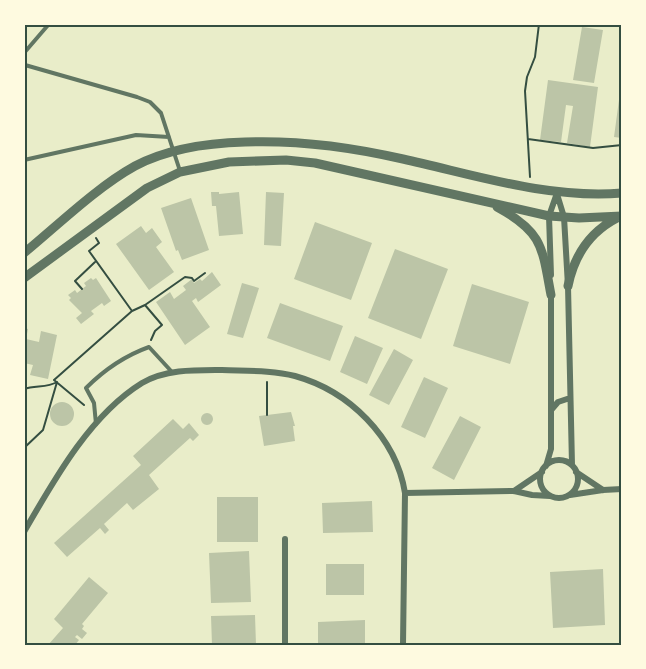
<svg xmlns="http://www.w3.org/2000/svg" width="646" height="669" viewBox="0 0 646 669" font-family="Poppins,sans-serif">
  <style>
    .building { fill: #bcc5a7 }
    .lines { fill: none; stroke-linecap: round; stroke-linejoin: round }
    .path { stroke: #344e41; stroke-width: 2 }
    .service { stroke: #617663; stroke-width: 4 }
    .minor { stroke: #617663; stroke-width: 6 }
    .tertiary { stroke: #617663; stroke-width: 9 }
    .neatline { fill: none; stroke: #344e41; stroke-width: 2 }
  </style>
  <rect width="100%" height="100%" fill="#e9edc9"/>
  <path class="building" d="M582,27L603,30L594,83L573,80Z
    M548,80L598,87L590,147L567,143L573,106L566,105L561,142L540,140Z
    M621,85H622V138L614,137Z
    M211,192H219V194L239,192L243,234L219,236L216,206H212Z
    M266,192L284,193L281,246L264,245Z
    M191,198L209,250L182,260L178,250L176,251L161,208Z
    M315,222L372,243L351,300L294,279Z
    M141,226L146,233L152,228L162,242L156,247L174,272L149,290L116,244Z
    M395,249L448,269L421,339L368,318Z
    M212,272L221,285L198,302L196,298L192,301L210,327L185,345L156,302L170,292L174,299L186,290L183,286L192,279L194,283L200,279L202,281Z
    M91,278L93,280L96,278L111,301L104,306L102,303L91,311L94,314L81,324L76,318L82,313L69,300L71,298L68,295L75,290L77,293L86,286L84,283Z
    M242,283L259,288L243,338L227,334Z
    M472,284L529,302L510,364L453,346Z
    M280,303L343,326L330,361L267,338Z
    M24,328L28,329L26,339L39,342L41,331L57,335L48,379L30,375L33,365L24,363Z
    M355,336L383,348L367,384L340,372Z
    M394,349L413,360L389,405L369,395Z
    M424,377L448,388L425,438L401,427Z
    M50 414a12 12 0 1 1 24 0a12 12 0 1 1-24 0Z
    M291,412L295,426H293L295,441L264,446L259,416Z
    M201 419a6 6 0 1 1 12 0a6 6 0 1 1-12 0Z
    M460,416L481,427L454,480L432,468Z
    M173,419L183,429L189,423L199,435L193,441L190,438L149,475L159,489L133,510L127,503L104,524L109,530L105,534L100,528L67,557L54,543L141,465L133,456Z
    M217,497H258V542H217Z
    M372,501L373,532L323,533L322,503Z
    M249,551L251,602L211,603L209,553Z
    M326,564H364V595H326Z
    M603,569L605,625L553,628L550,572Z
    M89,577L108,593L82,624L84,626L82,629L87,633L82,639L77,635L75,637L79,640L75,645H48L63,628L54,619Z
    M255,615L256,645H212L211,616Z
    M365,620V645H318V622Z"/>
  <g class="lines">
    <path class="path" d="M528,139L593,148L622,145
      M530,177L525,91L527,77L535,57L539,24
      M96,238L99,243L89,251L132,311
      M82,289L75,281L95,262
      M145,305L162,325L155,331L151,340
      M267,382V415
      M24,389C35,385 47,388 57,382
      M84,405L54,380L132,311L145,305L185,277L192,278L194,281L205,273
      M24,448L43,430L57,382"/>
    <path class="service" d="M24,53L49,24
      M25,65L137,97L150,102L161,113L180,171
      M24,160L136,135L169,137
      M96,424L94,403L86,388C105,369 124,356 149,347L172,372"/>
    <path class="minor" d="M557,194L564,217L568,286L572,465
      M551,275L549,216L557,193
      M552,409L558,402L570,398
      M540 479a19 19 0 1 1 38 0a19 19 0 1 1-38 0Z
      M546,466L551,449V291
      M576,472L603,490
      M514,491L542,472
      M405,493L514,491L532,495L550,496
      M570,495L603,490L622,489
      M24,532C54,480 90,415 142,383C166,369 196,370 222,370C246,371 272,370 295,376C349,391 396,437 405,493L403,645
      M285,645V539"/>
    <path class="tertiary" d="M497,207C543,232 542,247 551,295
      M24,253C58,225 97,187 135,166C169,148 207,143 245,142C299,140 351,147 403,159C476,175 547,199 622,193
      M24,278L147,188L180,172L229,162L286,160L315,163L549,216L579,218L622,216
      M568,286C574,256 590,232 617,218"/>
  </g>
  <rect width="646" height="669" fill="none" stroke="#fefae0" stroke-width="51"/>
  <rect x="26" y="26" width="594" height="618" class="neatline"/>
</svg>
